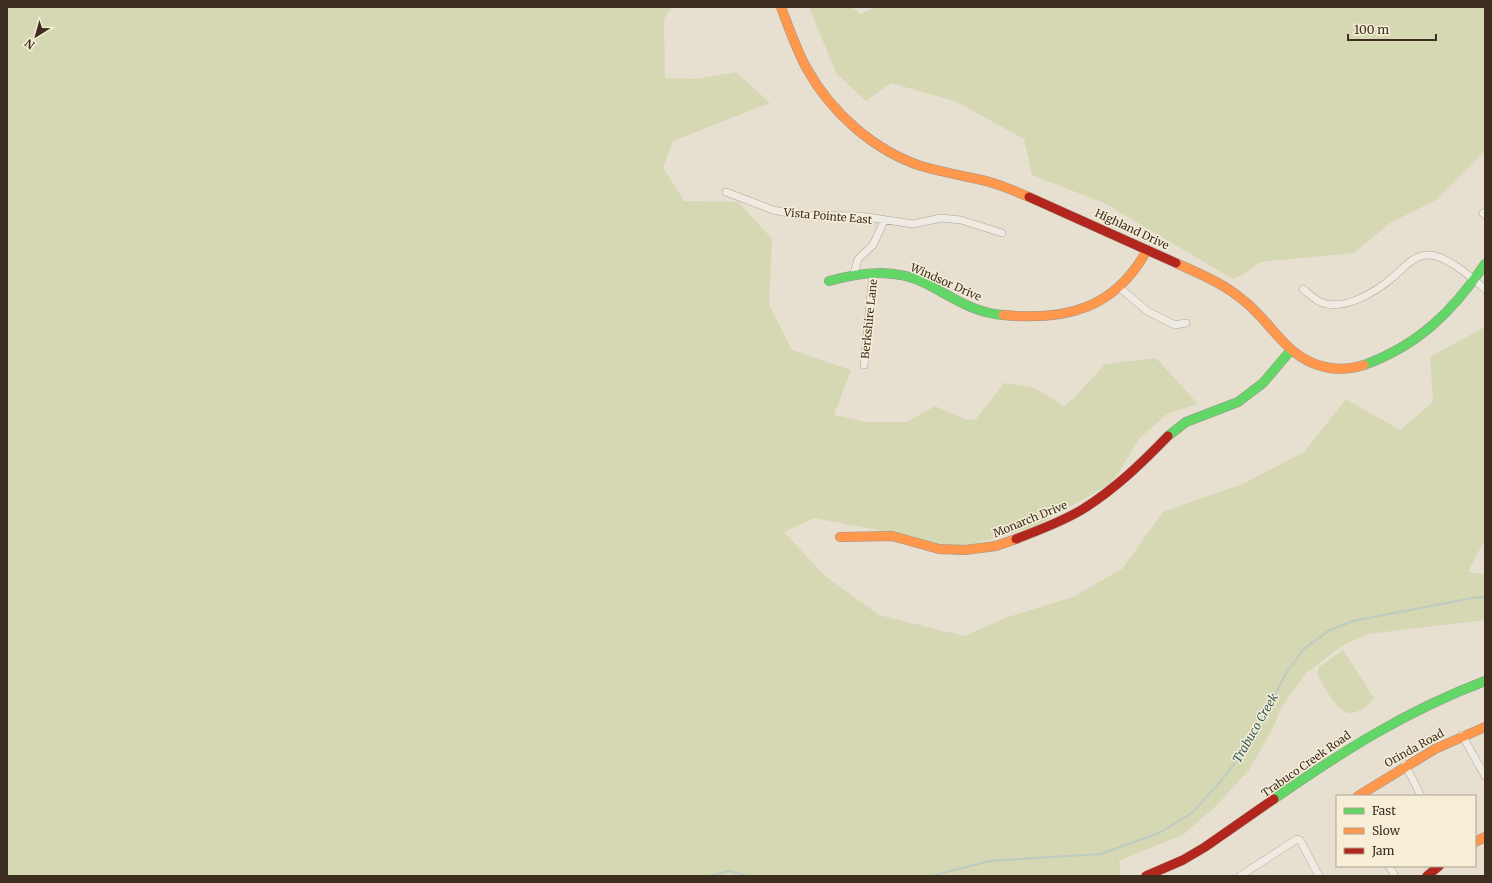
<svg xmlns="http://www.w3.org/2000/svg" width="1492" height="883" viewBox="0 0 1492 883" font-family="Merriweather,serif">
  <style>
    .green { fill: #d6d7b3 }
    .lines { fill: none; stroke-linecap: round; stroke-linejoin: round }
    .stream { stroke: #bcccc2; stroke-width: 2 }
    .street-casing { stroke: #ada599; stroke-width: 8 }
    .fast-casing { stroke: #9c958a; stroke-width: 10 }
    .slow-casing { stroke: #9c958a; stroke-width: 10 }
    .jam-casing { stroke: #9c958a; stroke-width: 10 }
    .street { stroke: #efebe3; stroke-width: 7 }
    .fast { stroke: #63d668; stroke-width: 9 }
    .slow { stroke: #ff974d; stroke-width: 9 }
    .jam { stroke: #b3261e; stroke-width: 9 }
    .labels { text-anchor: middle; dominant-baseline: central; stroke-width: 3; stroke-linejoin: round; paint-order: stroke }
    .street-label { font-size: 11px; fill: #3d2e20; stroke: #f7eed8 }
    .water-label { font-size: 12px; font-style: italic; fill: #2f5d5a; stroke: #f7eed8 }
  </style>
  <rect width="100%" height="100%" fill="#e7e0d1"/>
  <path class="green" d="M7,7H672L664,19L665,78L695,79L736,72L770,103L673,141L663,167L684,201L738,202L772,239L769,305L792,350L851,370L834,415L867,422H907L935,406L967,420L976,419L1004,383L1035,388L1064,406L1074,398L1105,364L1156,358L1198,404L1167,414L1139,439L1112,483L1034,527L954,549L913,537L815,518L784,532L824,575L879,615L964,636L1005,618L1073,597L1122,569L1163,512L1245,483L1304,452L1346,399L1400,430L1433,402L1430,357L1485,327V539L1468,572L1485,574V620L1368,634L1345,644L1307,672L1282,706L1273,728L1249,770L1217,805L1184,834L1119,861L1121,876H7Z
    M809,7H852L860,14L875,7H1485V151L1436,200L1390,223L1354,253L1260,262L1243,275L1233,279L1104,203L1032,175L1024,139L957,102L891,83L866,101L836,73Z
    M1343,650L1374,698C1344,733 1333,699 1317,675L1319,667Z"/>
  <g class="lines">
    <path class="stream" d="M709,876L729,871L749,876
      M931,876L990,861L1101,854L1159,833L1192,813L1220,782L1243,753L1287,672L1304,649L1328,631L1353,621L1472,598L1485,597"/>
    <g class="street-casing">
      <path id="street" d="M726,192L773,210L798,215L860,216L913,224L941,218L961,220L1002,233
        M1483,213L1485,215
        M854,274L858,259L873,245L884,221
        M1119,287L1147,311L1175,325L1186,323
        M1303,289C1308,293 1314,299 1320,302C1343,312 1376,292 1393,277C1403,269 1413,255 1428,255C1445,254 1472,278 1485,289
        M864,365L873,272
        M1462,735L1485,776
        M1405,764L1421,796
        M1389,866L1395,876
        M1240,876L1297,839L1300,840L1319,876"/>
    </g>
    <g class="fast-casing">
      <path id="fast" d="M829,281C862,272 895,268 927,284C952,297 974,313 1003,315
        M1364,365C1419,345 1453,311 1485,264
        M1168,436L1186,422L1238,402L1263,383L1291,350
        M1274,799C1343,751 1406,711 1485,681"/>
    </g>
    <g class="slow-casing">
      <path id="slow" d="M781,7C789,28 796,49 807,69C831,112 873,150 921,166C942,172 964,176 986,181C1001,185 1015,191 1029,197
        M1176,263C1200,274 1223,283 1243,300C1273,323 1285,358 1325,367C1338,370 1351,369 1364,365
        M1003,315C1066,321 1115,309 1147,250
        M840,537L892,536L939,549L965,550L996,546L1016,539
        M1358,796L1435,749L1485,727
        M1475,842L1485,837"/>
    </g>
    <g class="jam-casing">
      <path id="jam" d="M1029,197L1176,263
        M1016,539C1039,530 1062,522 1083,509C1115,489 1142,463 1168,436
        M1146,876L1183,860L1205,847L1274,799
        M1427,876L1439,866"/>
    </g>
    <use href="#street" class="street"/>
    <use href="#fast" class="fast"/>
    <use href="#slow" class="slow"/>
    <use href="#jam" class="jam"/>
  </g>
  <g class="labels">
    <g class="street-label">
      <text transform="translate(828 216) rotate(5)">Vista Pointe East</text>
      <text transform="translate(1132 229) rotate(25)">Highland Drive</text>
      <text transform="translate(946 282) rotate(24)">Windsor Drive</text>
      <text transform="translate(869 319) rotate(-84)">Berkshire Lane</text>
      <text transform="translate(1030 519) rotate(-22)">Monarch Drive</text>
      <text transform="translate(1414 748) rotate(-29)">Orinda Road</text>
      <text transform="translate(1306 764) rotate(-35)">Trabuco Creek Road</text>
    </g>
    <g class="water-label">
      <text transform="translate(1255 728) rotate(-60)">Trabuco Creek</text>
    </g>
  </g>
  <rect width="1492" height="883" fill="none" stroke="#3d2e20" stroke-width="16"/>
  <rect x="1336" y="795" width="140" height="72" fill="#f7eed8" stroke="#ada18e"/>
  <rect x="1344" y="808" width="20" height="6" fill="#63d668" stroke="#ada18e"/>
  <text x="1372" y="815" font-size="12" fill="#3d2e20">Fast</text>
  <rect x="1344" y="828" width="20" height="6" fill="#ff974d" stroke="#ada18e"/>
  <text x="1372" y="835" font-size="12" fill="#3d2e20">Slow</text>
  <rect x="1344" y="848" width="20" height="6" fill="#b3261e" stroke="#ada18e"/>
  <text x="1372" y="855" font-size="12" fill="#3d2e20">Jam</text>
  <g transform="translate(36 36) rotate(217)" stroke="#f7eed8" stroke-width="3" paint-order="stroke">
  <path d="M0-3L7 15L0 10L-7 15Z" fill="#3d2e20"/>
  <text y="-6" font-size="11" font-weight="bold" text-anchor="middle" fill="#3d2e20">N</text>
  </g>
  <path d="M1348 34v6h88v-6" fill="none" stroke="#3d2e20" stroke-width="2"/>
  <text x="1354" y="34" font-size="12" fill="#3d2e20" stroke="#f7eed8" stroke-width="3" paint-order="stroke">100 m</text>
</svg>
